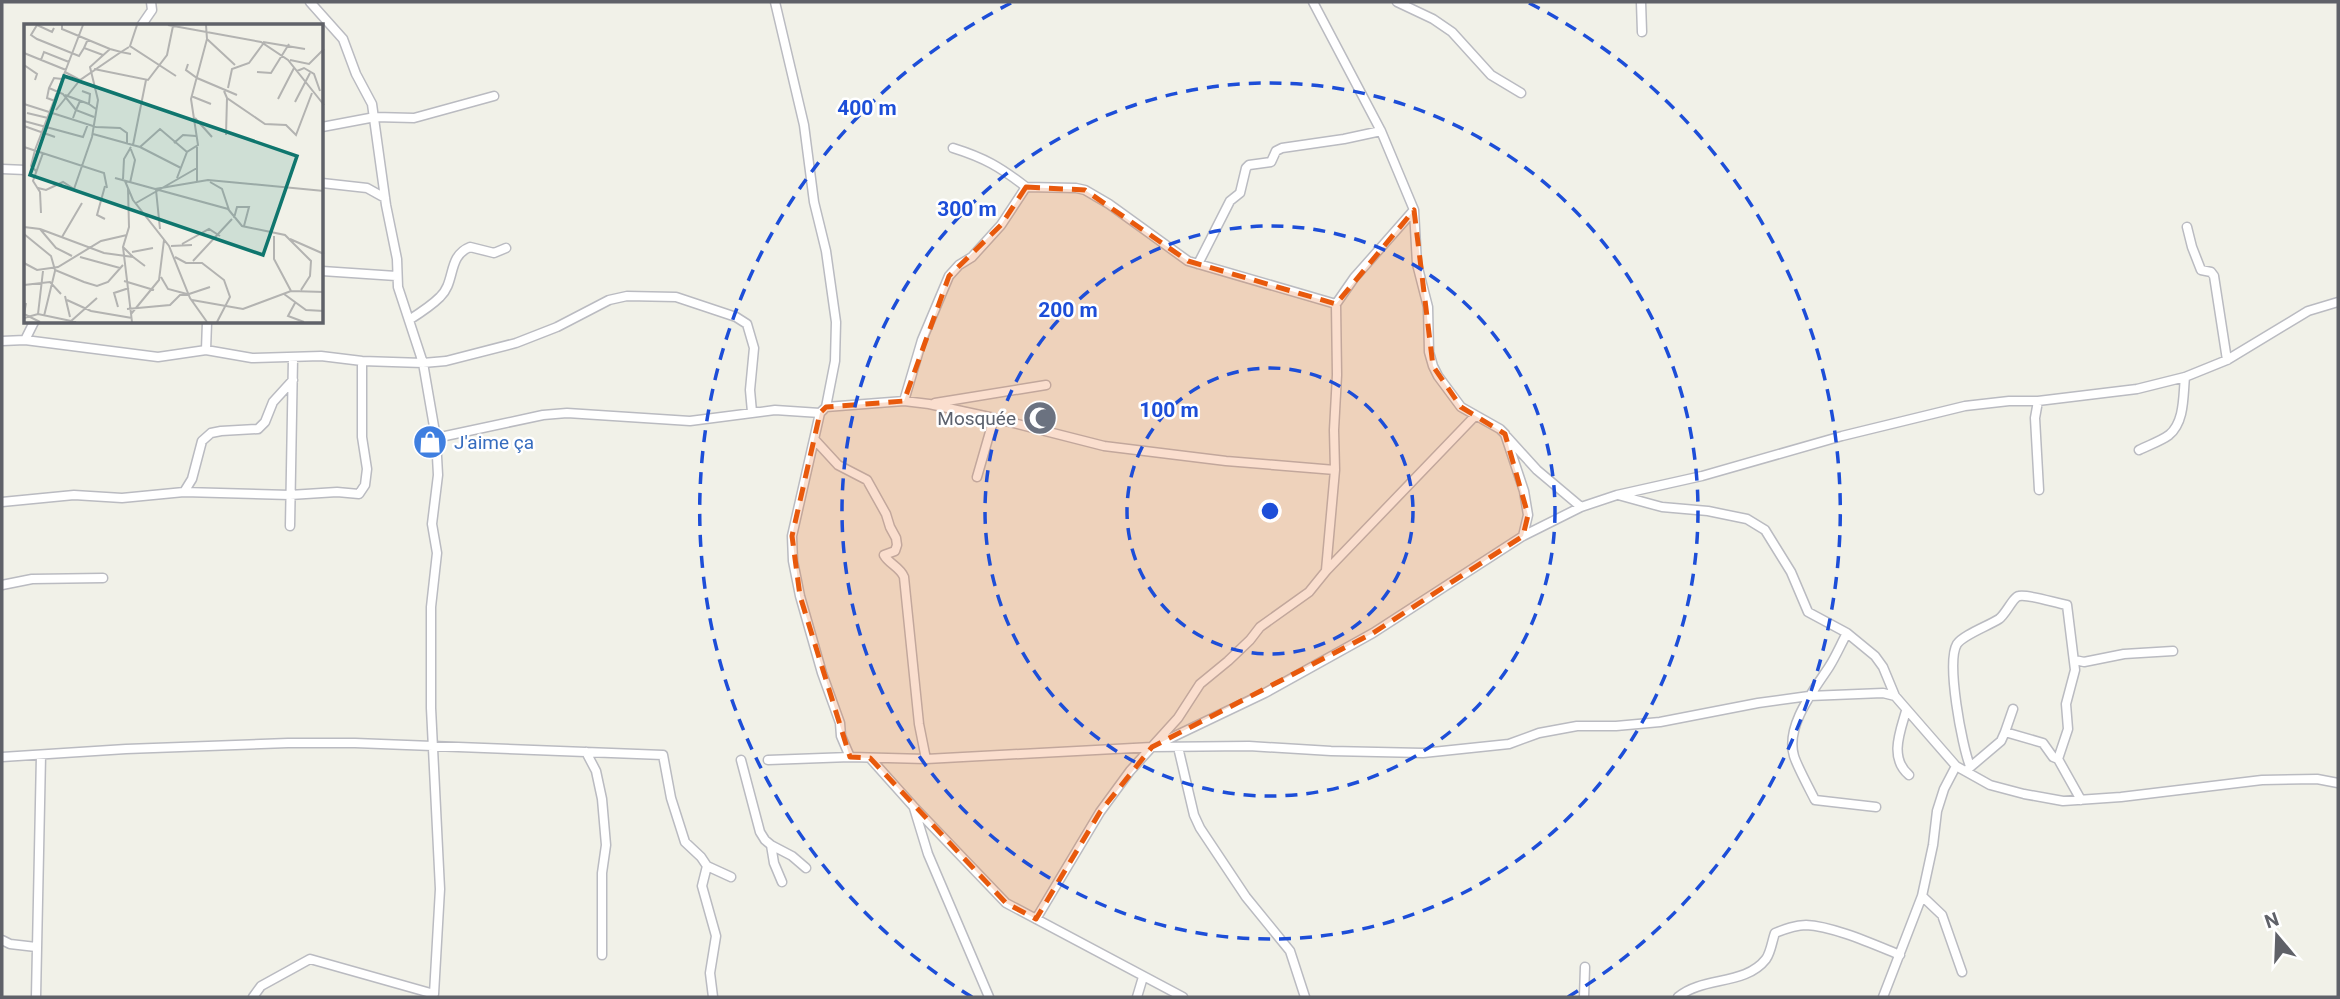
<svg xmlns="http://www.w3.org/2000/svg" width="2340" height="999" viewBox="0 0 2340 999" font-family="Roboto,sans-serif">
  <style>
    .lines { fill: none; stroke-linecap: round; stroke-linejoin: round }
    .minor-casing { stroke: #babbc1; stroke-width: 11 }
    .minor { stroke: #fff; stroke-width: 8 }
    .marked { fill: #e8590c; fill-opacity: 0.2; stroke: #e8590c; stroke-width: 5; stroke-dasharray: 14 9; stroke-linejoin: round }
    .ring { fill: none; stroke: #1d4ed8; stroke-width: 3.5; stroke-dasharray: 12 9 }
    .labels { text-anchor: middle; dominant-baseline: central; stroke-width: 5; stroke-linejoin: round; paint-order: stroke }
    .worship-label { font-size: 19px; fill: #5b616d; stroke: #fff; text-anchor: end }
    .shop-label { font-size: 19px; fill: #366cbe; stroke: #fff; text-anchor: start }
    .inset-road { fill: none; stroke: #b3b3b1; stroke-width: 2 }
    .view { fill: #0f766e; fill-opacity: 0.15; stroke: #0f766e; stroke-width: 3.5 }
    .inset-edge { fill: none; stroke: #5f6168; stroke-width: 3.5 }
    .centre { fill: #1d4ed8; stroke: #fff; stroke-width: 3.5 }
    .ring-label { font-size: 21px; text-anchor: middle; font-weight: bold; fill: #1d4ed8; stroke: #fff; stroke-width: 5; stroke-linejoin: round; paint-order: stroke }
  </style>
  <rect width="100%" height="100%" fill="#f1f1e8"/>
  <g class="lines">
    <g class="minor-casing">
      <path id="minor" d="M775,2L804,125L814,202L826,251L836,322L835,361L826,407
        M1313,2L1381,131L1414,210L1354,278L1336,304L1337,375L1334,430L1335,470L1326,570
        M1397,2L1433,19L1452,32L1491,75L1521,93
        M1641,2L1642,32
        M141,26L152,10L151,2
        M322,127L375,117L414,118L494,96
        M953,148C985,158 1000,167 1026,187
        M2,169L26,170
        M322,183L367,188L385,198
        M1414,210L1417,264L1428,307L1429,352L1433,366L1438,376L1461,407L1500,429L1505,434L1524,491L1528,515L1523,536
        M2187,227L2192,247L2201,270L2211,272L2214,276L2227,360
        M1198,264L1230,201L1240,193L1246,168L1249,165L1271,162L1276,151L1282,148L1344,139L1381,131
        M322,271L396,276
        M409,320C420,313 431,306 440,297C456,282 447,256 470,247L494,253L506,248
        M25,340L34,322
        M2,341L25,340L158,357L206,350L252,358L321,356L362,361L423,363L446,361L516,343L557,327L609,300L627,296L676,297L736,317L747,324L754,348L750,390L752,412H758
        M206,350L207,322
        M904,401L922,340L949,276L959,265L972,257L1001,225L1026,187L1076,188L1085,190L1109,204L1188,261L1336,304
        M2038,401L2035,418L2039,490
        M935,403L1046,385
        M820,413L792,536L793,561L800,596L822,673L840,723L841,736L850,757
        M1507,437L1537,470L1581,507
        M436,438L543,415L567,413L690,421L775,410L820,413L826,407L904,401L929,404L994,418L1104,446L1226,461L1335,470
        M815,440L838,465L867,480L886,514L890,527L896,538L897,545L895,551L884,555C889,564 900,567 904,577L919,724L926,759
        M2139,450C2149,445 2161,441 2169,435C2185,422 2183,395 2185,377
        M977,477L994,418
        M184,492L192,479L202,441L211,433L221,431L258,429L265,422L273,402L293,380
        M1618,495L1662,507L1708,511L1747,519L1765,530L1791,572L1808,612L1847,633L1875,656L1883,667L1895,696
        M2,502L74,495L122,498L184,492L290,495L337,492L359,494L365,485L367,469L362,437V361
        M290,526L293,358
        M2,585L32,579L103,578
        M1847,633C1841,644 1836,656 1829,667C1814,690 1785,726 1794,756C1797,766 1810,790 1815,800L1876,807
        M2075,660L2084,662L2124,654L2173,651
        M1906,711C1900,732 1889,758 1909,775
        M2005,732L2013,709
        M1154,746L1265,693L1373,633L1523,536L1581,507L1617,495L1702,476L1842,436L1965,406L2009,401H2038L2137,389L2185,377L2227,360L2308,311L2338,302
        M1178,747L1194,815L1200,828L1246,897L1290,951L1305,997
        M586,752L596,771L602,799L606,845L602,873V955
        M2,757L126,749L288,743H355L663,755L671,798L685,842L701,857L707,866L731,877
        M870,758L913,806L1006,903L1183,997
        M741,760L760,832L765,840L771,845L774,863L782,882
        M768,760L850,757L926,759L1152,747L1249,746L1331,751L1423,753L1509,744L1539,733L1577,726H1616L1660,722L1758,703L1809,696L1883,693L1895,696L1956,766L1990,785L2024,794L2063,801L2121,797L2262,780L2317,779L2338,783
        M1970,766C1962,746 1946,662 1957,644C1963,635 1988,626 1999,619C2006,614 2013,597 2019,596C2029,594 2055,603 2067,605L2075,670L2066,704L2068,729L2058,759
        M1968,769L2001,741L2005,732L2043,743L2053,757L2058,759L2081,800
        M914,808L928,854L989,997
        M771,845L792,856L806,868
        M707,866L702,886L716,936L710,973L713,997
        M1922,896L1942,915L1962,972
        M1036,919L1100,812L1130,771L1178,718L1200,684L1228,661L1250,640L1260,627L1309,592L1326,571L1475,416
        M2,940L10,944L36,947
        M36,997L41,755
        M253,997L261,986L310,959L434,994L440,889L431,708V607L437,553L432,524L438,475L436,438L423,363L398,287L397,259L386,205L372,104L356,74L343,39L310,2
        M1137,997L1143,977
        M1584,997L1585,967
        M1678,997C1703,976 1745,986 1766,959C1771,952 1772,941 1775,933C1785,929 1795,925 1806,925C1833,926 1875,945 1900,955
        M1883,997L1922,896L1933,845L1937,811L1944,789L1956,766"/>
    </g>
    <use href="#minor" class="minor"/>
  </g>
  <path class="marked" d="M1026,187L1085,190L1188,261L1336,304L1414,210L1433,366L1461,407L1505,434L1528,515L1523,536L1373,633L1152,747L1100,812L1036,919L1006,903L870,758L850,757L800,596L792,536L820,413L826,407L904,401L949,276L1001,225Z"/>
  <g class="ring">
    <circle cx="1270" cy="511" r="143"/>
    <circle cx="1270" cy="511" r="285"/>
    <circle cx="1270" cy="511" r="428"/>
    <path d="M972 997A570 570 0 0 1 1011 3M1529 3A570 570 0 0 1 1568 997"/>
  </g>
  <defs>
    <g id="mosque-disc" transform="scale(1.75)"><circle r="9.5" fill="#6b7280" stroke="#fff"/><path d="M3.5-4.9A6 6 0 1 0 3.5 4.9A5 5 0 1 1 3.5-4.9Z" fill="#fff"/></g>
    <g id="shop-disc" transform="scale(1.75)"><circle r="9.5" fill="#3f7fe0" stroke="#fff"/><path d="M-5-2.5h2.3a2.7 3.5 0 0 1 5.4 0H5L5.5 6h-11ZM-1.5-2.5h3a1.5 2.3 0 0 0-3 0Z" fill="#fff"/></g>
  </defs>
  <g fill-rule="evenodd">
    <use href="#mosque-disc" x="1040" y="418"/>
    <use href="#shop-disc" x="430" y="442"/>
  </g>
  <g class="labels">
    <g class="worship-label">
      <text x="1016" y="418">Mosquée</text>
    </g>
    <g class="shop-label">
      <text x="454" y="442">J'aime ça</text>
    </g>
  </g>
  <g transform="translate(24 24)">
    <rect width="299" height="299" fill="#f1f1e8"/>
    <path class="inset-road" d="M13,1L7,11L13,15L55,32L60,24M13,1L28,8L30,4M38,1V5L86,25L97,28L105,23M113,1L106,22L152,52M144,1L237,18L264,36L300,81M64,15L60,24L79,31M183,15L211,41M239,18L281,25M0,29L42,46M17,36L20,28L45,38M266,36L285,40L300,25M164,40L162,46L173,54L213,71M0,41L13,50L11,56M70,45L124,56L143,31L149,2M273,47L280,44L290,50L296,67M41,48L56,56L97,28L107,30M233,48L247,49L265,20M25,64L39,70L52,86L56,77M204,64L208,45L225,39L239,20M58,67L66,70L65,80L72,85M200,67L203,74L241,100L262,101L272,111L288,69M41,71L65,80M167,72L187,80M254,75L270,44M31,77L23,74L25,64L30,54L38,55M271,78L286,49M0,80L72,103L96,104L103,109V119M32,86L56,56M3,89L24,94M49,94L52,86L70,93M171,94L188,113M0,97L59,113L64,100M0,102L31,113M69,110L116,123L157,144M202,111L203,74M150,119L159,111L172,112M109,121L122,56M0,123L80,149L83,164M106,123L111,136L106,159M116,123L136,105L163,128M173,123V157M12,147L7,142L11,126L59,1M91,154L204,185L218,202L261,211L287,237L286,252L277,266M153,154L163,128L174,121L167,75L183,15L182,1M99,155L100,135L107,123M101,157L109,176L145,222L166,274L183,298M186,158L198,165L205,186M14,164L22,166L39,158L50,165L68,113L74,76L66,43L86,25M104,164L105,203L99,223L109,233M131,165L184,156L300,167M132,166L136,205M112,179L173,144M17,189L16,168L9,157L19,129M210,194L213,183H225L220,202M81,195L73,191L81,162M0,203L16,205L32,224L48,232M16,205L80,229L109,233L121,242M0,210L27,232L31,246L60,258L73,262L84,258L99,241M250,212V235L267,267M38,213L58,179M266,215L300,230M158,220L185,205L196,212M147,222L168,221M99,223L108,298M108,228L129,224M56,233L96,244M151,233L162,239H178L200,256L206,273L193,298M169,237L208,195M0,239L13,246L34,243L77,217L103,211M137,253L144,265L163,270M100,257L130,266M0,261L26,258L37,270M165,270L186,263M260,270L282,286L300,287M41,272L46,293M43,276L67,287L108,294M168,276L219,285L267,267L300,268M2,279L0,290L16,298M271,279L264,292L280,298M94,283L90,269L105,264M103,285L146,281L156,271H164M14,290L19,247M107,290L135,256L140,216M20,292L31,247M0,294L14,290L52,298M46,298L73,274"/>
    <path class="view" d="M40,52L273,132L239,231L6,151Z"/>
    <rect width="299" height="299" class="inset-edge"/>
  </g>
  <circle cx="1270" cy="511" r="10" class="centre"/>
  <g class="ring-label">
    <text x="867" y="115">400 m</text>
    <text x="967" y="216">300 m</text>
    <text x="1068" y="317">200 m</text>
    <text x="1169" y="417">100 m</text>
  </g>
  <rect width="2340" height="999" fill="none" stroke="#5f6168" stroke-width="7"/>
  <g transform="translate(2277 936) rotate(341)" stroke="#ffffff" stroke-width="5" paint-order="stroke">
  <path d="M0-5L12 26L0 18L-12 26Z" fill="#5f6168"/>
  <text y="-10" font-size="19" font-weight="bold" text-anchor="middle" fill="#5f6168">N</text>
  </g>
</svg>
